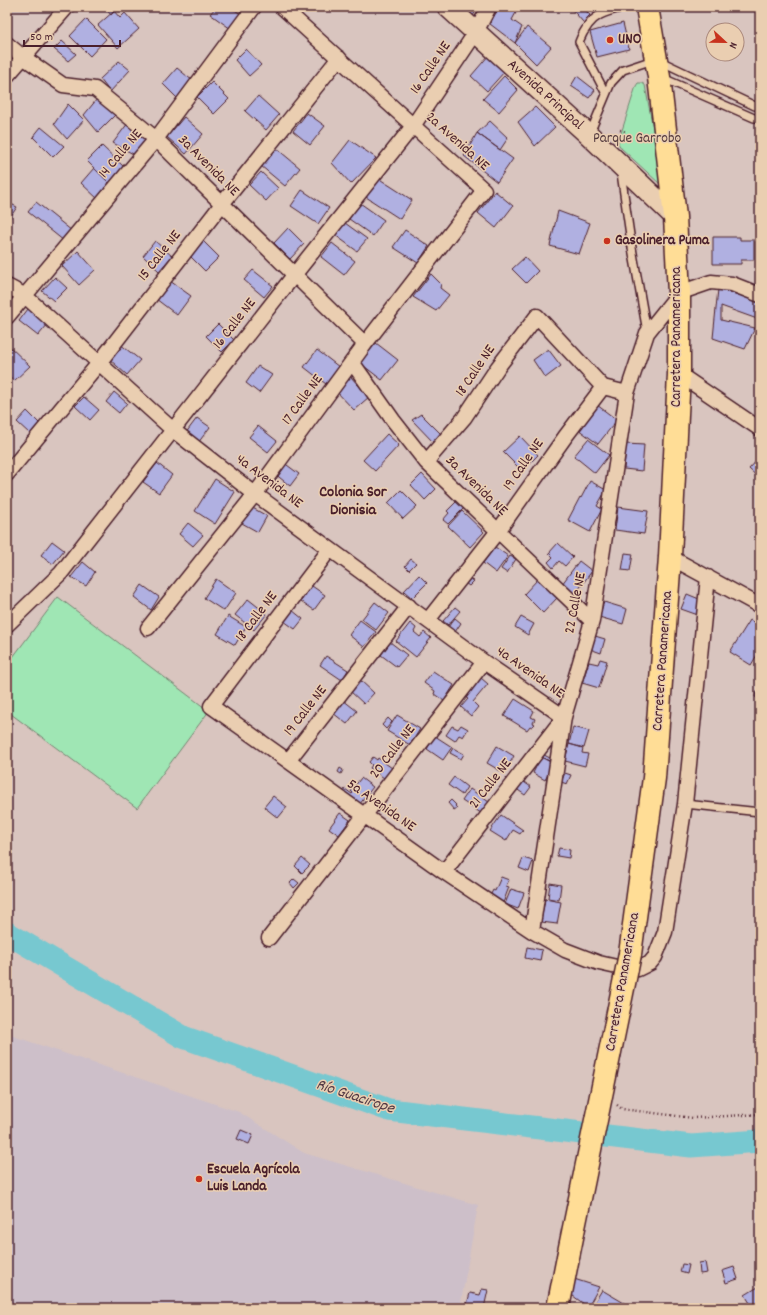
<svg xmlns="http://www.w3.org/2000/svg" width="767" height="1315" viewBox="0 0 767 1315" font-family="Dekko,sans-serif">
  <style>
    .built { fill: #cdbfc9 }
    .green { fill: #9fe6b4; stroke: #748270 }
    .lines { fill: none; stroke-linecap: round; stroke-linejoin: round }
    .river { stroke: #77c8d0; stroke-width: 23 }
    .building { fill: #b0b0e1; stroke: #4a1f2b }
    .lane-casing { stroke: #4a1f2b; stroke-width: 10 }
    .street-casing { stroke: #4a1f2b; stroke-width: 17 }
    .secondary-casing { stroke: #4a1f2b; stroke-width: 23 }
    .highway-casing { stroke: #4a1f2b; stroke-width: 25 }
    .path { stroke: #4a1f2b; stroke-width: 2.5; stroke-dasharray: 1 3; stroke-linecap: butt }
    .lane { stroke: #eaceb1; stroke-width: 7 }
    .street { stroke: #eaceb1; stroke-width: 14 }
    .secondary { stroke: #eaceb1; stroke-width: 20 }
    .highway { stroke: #ffdd96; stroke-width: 22 }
    .highway-bridge-casing { stroke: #4a1f2b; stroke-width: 25; stroke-linecap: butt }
    .highway-bridge { stroke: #ffdd96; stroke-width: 22 }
    .poi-dot { fill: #c8321e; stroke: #eaceb1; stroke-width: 1.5 }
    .labels { text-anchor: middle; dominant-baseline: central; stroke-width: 3; stroke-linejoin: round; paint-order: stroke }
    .poi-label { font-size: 15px; font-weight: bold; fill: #4a1f2b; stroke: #eaceb1; text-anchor: start }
    .street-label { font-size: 15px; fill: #4a1f2b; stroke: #eaceb1 }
    .park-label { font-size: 15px; fill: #573d40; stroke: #eaceb1 }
    .neighbourhood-label { font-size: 16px; font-weight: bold; fill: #4a1f2b; stroke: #eaceb1 }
    .water-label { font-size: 16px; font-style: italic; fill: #513844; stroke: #eaceb1 }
  </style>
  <rect width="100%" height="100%" fill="#d9c5bf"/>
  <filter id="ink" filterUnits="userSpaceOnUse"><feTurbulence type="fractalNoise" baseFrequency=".025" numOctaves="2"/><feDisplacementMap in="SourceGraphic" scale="8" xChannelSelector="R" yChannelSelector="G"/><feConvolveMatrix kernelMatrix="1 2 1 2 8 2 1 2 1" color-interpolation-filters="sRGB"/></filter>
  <g filter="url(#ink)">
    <path class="built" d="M7,1034L239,1112L304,1153L478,1205L460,1308H7Z"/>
    <path class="green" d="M638,83H642L645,85L663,183L661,185L621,148L618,143L636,86Z
      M58,597L209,711L137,808L7,711V665Z"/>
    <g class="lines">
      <path class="river" d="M7,933L183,1037L389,1110L691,1146L760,1141"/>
    </g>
    <path class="building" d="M104,7H119L111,15Z
      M216,7H230L241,14L231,29L210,14Z
      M465,7H478L473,16Z
      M499,7H519L512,20L522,27L515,43L490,24Z
      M570,7H582L590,15L583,22Z
      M114,11L120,18L125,13L139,29L118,48L98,25Z
      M86,19L106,39L90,56L70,36Z
      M623,23L629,49L597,57L590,32Z
      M527,27L551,47L536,64L515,43Z
      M62,41L76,54L68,61L54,49Z
      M246,49L261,65L249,76L235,60Z
      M489,55L505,71L487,91L471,76Z
      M119,61L130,70L110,92L100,79Z
      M177,68L193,81L178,99L163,84Z
      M504,76L518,90L499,112L483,99Z
      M577,76L595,90L589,98L571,86Z
      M212,82L229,99L214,114L197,97Z
      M258,96L279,115L266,130L245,111Z
      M97,99L115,115L98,132L84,115Z
      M68,104L84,120L67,139L54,124Z
      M535,107L555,127L535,146L518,122Z
      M307,113L325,126L310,145L293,131Z
      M184,117L203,134L186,154L167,137Z
      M490,121L508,138L500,150L477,133Z
      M128,123L148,142L135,155L113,143Z
      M41,127L64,146L53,157L33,137Z
      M477,133L513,159L497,182L464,156Z
      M350,140L376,158L351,184L332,163Z
      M102,146L124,167L109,183L87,161Z
      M276,148L300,168L285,186L261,166Z
      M94,168L111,185L99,200L81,183Z
      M261,172L278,188L266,201L249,185Z
      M378,178L412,200L400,219L366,197Z
      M302,190L329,208L318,224L291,206Z
      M495,191L513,206L496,228L478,213Z
      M7,202L17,207L9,219L7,218Z
      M36,202L72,231L64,241L28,212Z
      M360,203L384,220L373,236L349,219Z
      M558,211L590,223L579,254L550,246Z
      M345,223L367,239L357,251L335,235Z
      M288,228L304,244L290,259L274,243Z
      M405,230L429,246L418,263L393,247Z
      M713,237H740V240H754V260H741V264H713Z
      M155,241L172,256L159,271L143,256Z
      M203,241L219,257L205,271L190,256Z
      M332,243L355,261L344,275L321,257Z
      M78,251L95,270L79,285L62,266Z
      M525,257L538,271L526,283L512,269Z
      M253,270L273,286L264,297L244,280Z
      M431,274L441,284L440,288L449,295L436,311L413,297Z
      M55,277L67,288L54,301L42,291Z
      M170,281L191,296L177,315L156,299Z
      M718,289L760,301V320L721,306V320L755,328L745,349L713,338Z
      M28,309L48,324L38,336L19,321Z
      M218,324L234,340L222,352L206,336Z
      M376,343L398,360L382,380L360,363Z
      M120,344L140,360L127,375L108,358Z
      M8,345L30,366L14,381L7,373V346Z
      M548,349L561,366L545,378L533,360Z
      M317,350L339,367L326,384L304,367Z
      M258,366L272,375L259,393L246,383Z
      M350,376L369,397L354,410L335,390Z
      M114,392L127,403L119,413L106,402Z
      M84,397L99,410L90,420L75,406Z
      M597,405L617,420L598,444L578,429Z
      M27,411L40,424L30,434L17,422Z
      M421,414L443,436L434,443L412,420Z
      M197,418L210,427L198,443L185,434Z
      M258,426L277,441L268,452L249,437Z
      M387,434L399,445L375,471L363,460Z
      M520,436L538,455L522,471L503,452Z
      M588,439L609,455L595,473L574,456Z
      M626,444L644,445L642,471L624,469Z
      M760,457V479L749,469Z
      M283,462L299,474L290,486L274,473Z
      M157,463L172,475L159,493L143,482Z
      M422,474L436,489L425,500L411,485Z
      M215,479L235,492L215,524L195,511Z
      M590,481L606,490L597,506L602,509L590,532L568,520L580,497L581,498Z
      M401,490L417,506L403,519L388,503Z
      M458,500L465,507L448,524L443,520L449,513L447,511Z
      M249,506L267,516L258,532L240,522Z
      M618,507L648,511L644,534L615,530Z
      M462,511L484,532L470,547L448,526Z
      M188,523L203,535L193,546L179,534Z
      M52,541L64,550L53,564L41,555Z
      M558,543L573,557L565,566L559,561L553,568L548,562L553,557L549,553Z
      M495,547L508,556L496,573L483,563Z
      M625,553L633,554L630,571L622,570Z
      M510,556L516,559L507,573L501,569Z
      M411,559L416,563L409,570L405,566Z
      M579,561L592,571L575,594L562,584Z
      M83,562L95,572L86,586L71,577Z
      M419,575L427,583L412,598L404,591Z
      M469,578L474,581L469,586L465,583Z
      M216,579L236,593L224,611L204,598Z
      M538,579L557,598L543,613L524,594Z
      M142,585L159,597L151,610L134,597Z
      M312,586L325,595L314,610L301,601Z
      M687,594L704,601L698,615L681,609Z
      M248,599L267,614L254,630L235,615Z
      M375,602L389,613L376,630L362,619Z
      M604,602L627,609L623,624L599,617Z
      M455,607L460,611L448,625L443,621Z
      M292,610L303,619L295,629L284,621Z
      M228,616L246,627L235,645L217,634Z
      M521,617L534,624L528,635L515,627Z
      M455,618L461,623L455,632L448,627Z
      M360,620L376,632L364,647L349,635Z
      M750,620L760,626V650L751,665L730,652Z
      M410,623L416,628L414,632L420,637L424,632L431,638L416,657L396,641Z
      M595,636L605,639L601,653L590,649Z
      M390,642L407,655L397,667L381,655Z
      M326,656L348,670L342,680L320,665Z
      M600,659L607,661L599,688L582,683L589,662L598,664Z
      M433,671L454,685L444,701L434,694L435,691L424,683Z
      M481,678L488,684L473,702L478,707L471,716L461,707L468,699L465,697Z
      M360,680L374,693L364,704L350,691Z
      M756,692L760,693V698L755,697Z
      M515,699L534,711L531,717L535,719L533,723L535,724L532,727L530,726L527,730L504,716Z
      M343,700L357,711L347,724L333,713Z
      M397,715L420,729L410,745L387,731Z
      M388,718L392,722L386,729L382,725Z
      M461,725L468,729L463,737L459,735L455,741L446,735L452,726L458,729Z
      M573,727L589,731L584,748L569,744Z
      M435,736L452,747L443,760L427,749Z
      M569,744L583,748L582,753L588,754L585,766L565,761Z
      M497,746L514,756L504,773L487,763Z
      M453,748L464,754L461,759L450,753Z
      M544,755L554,760L552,763L543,758Z
      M373,757L377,760L378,758L392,768L384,778L370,768L372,765L369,762Z
      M541,757L554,763L545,780L533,773Z
      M340,768L343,770L341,774L338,772Z
      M565,773L571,775L567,784L561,782Z
      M454,777L467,787L462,795L448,785Z
      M361,778L373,787L359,805L342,793L345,789L352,794L353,793L351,791Z
      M521,780L531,787L525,795L515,788Z
      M470,789L489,802L481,813L462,801Z
      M273,796L287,807L278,818L264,807Z
      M451,800L456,805L455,806L457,808L454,810L448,803Z
      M340,813L350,820L339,835L329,828Z
      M501,815L523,830L520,834L513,830L506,841L490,831Z
      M559,848L570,850L569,858L557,856Z
      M302,858L310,865L302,873L295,866Z
      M523,858L533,861L529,872L519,868Z
      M501,877L509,880L506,886L509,887L503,903L490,896L493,890L495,891Z
      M294,879L299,883L294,888L290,883Z
      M550,883L561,885L559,900L548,898Z
      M511,889L524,893L518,909L505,904Z
      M545,899L561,902L557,924L541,922Z
      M527,947L542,950L540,961L525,958Z
      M241,1130L253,1135L249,1144L237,1139Z
      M705,1262L707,1273L700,1274L699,1263Z
      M682,1264L689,1265L687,1274L680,1272Z
      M734,1267L738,1279L726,1283L722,1271Z
      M571,1278L599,1287L588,1307L565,1290Z
      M758,1287L760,1291V1306L757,1308H753L745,1295Z
      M482,1289L488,1290L484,1308H466L470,1293L480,1295Z
      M602,1290L631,1307L630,1308H591Z"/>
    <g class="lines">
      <g class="lane-casing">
        <path id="lane" d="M663,78L754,118H760
          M606,94L579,42C583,32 590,20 600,15C608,11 617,9 625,7
          M590,133L611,83L623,70L656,59L755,106L760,105
          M621,173L631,242L647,332
          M685,804L760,812"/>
      </g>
      <g class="street-casing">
        <path id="street" d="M7,44L23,57L63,85L95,89L156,139L365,344
          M7,76L67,7
          M7,286L24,295L173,430L255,494L484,662L564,717L444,872
          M7,317L156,139L254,7
          M352,362L393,420L426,462L592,621
          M679,374L760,429
          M603,387L627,393
          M426,462L464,418L498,367L537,316L603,387
          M7,474L99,363L222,204L339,58
          M330,549L211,706L444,872L532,931L565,950L599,963L630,970L638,969L650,963L655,957L665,932L685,804L708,577
          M670,557L760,606
          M428,620L501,527L565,437L603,387
          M7,625L61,573L295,274L413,126L476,32L489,7
          M148,628L255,494L365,344L484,190L282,7
          M288,761L409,606
          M532,931L564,717L592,621L627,393L647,333L679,293L711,282L732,284L760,295
          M269,938L484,662"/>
      </g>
      <g class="secondary-casing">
        <path id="secondary" d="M448,7L589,135L675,217"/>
      </g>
      <g class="highway-casing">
        <path id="highway" d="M630,954L654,778L670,557L679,374V293L675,217L659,77L647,7
          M558,1308L568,1257"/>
      </g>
      <path class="path" d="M620,130L627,132
        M617,1105L622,1109L693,1118L760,1114"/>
      <use href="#lane" class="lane"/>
      <use href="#street" class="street"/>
      <use href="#secondary" class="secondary"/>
      <use href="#highway" class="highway"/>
      <g class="highway-bridge-casing">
        <path id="highway-bridge" d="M568,1257L630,954"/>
      </g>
      <use href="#highway-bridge" class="highway-bridge"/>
    </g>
  </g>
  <g class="poi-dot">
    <circle cx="610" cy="40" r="4"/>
    <circle cx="607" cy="241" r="4"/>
    <circle cx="199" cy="1179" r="4"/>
  </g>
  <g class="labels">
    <g class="poi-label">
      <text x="618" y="40">UNO</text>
      <text x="615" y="241">Gasolinera Puma</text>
      <text x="207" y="1170">Escuela Agrícola<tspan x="207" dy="17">Luis Landa</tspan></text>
    </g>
    <g class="street-label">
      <text transform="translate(431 68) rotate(-56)">16 Calle NE</text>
      <text transform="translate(545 95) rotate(42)">Avenida Principal</text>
      <text transform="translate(457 142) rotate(42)">2a Avenida NE</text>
      <text transform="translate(121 154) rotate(-50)">14 Calle NE</text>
      <text transform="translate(208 166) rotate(45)">3a Avenida NE</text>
      <text transform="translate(160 256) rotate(-52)">15 Calle NE</text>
      <text transform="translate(235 324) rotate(-52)">16 Calle NE</text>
      <text transform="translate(677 337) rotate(-90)">Carretera Panamericana</text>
      <text transform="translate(476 371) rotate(-56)">18 Calle NE</text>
      <text transform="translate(303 400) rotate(-54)">17 Calle NE</text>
      <text transform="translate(524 465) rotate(-55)">19 Calle NE</text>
      <text transform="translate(269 482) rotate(37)">4a Avenida NE</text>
      <text transform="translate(476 486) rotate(44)">3a Avenida NE</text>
      <text transform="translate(576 603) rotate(-79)">22 Calle NE</text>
      <text transform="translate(257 617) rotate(-53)">18 Calle NE</text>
      <text transform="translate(663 661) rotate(-86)">Carretera Panamericana</text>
      <text transform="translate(530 673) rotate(35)">4a Avenida NE</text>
      <text transform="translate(306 711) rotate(-52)">19 Calle NE</text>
      <text transform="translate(393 752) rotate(-52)">20 Calle NE</text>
      <text transform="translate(491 784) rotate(-52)">21 Calle NE</text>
      <text transform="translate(381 806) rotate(35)">5a Avenida NE</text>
      <text transform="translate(623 982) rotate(-80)">Carretera Panamericana</text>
    </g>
    <g class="park-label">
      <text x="637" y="139">Parque Garrobo</text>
    </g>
    <g class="neighbourhood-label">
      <text x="353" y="492">Colonia Sor<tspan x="353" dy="18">Dionisia</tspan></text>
    </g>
    <g class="water-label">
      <text transform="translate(355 1097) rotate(18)">Río Guacirope</text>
    </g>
  </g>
  <rect width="767" height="1315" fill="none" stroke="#eaceb1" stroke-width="24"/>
  <rect x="12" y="12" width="743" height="1291" fill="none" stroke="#4a1f2b" stroke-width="1.5" filter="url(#ink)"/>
  <g transform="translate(725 42) rotate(112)"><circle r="19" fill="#eaceb1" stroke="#aa887b"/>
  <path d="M0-3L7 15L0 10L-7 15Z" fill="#c8321e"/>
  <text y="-6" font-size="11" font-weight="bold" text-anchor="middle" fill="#4a1f2b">N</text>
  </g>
  <path d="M24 40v6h96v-6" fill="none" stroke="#4a1f2b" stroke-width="2"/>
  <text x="30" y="40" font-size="12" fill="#4a1f2b" stroke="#eaceb1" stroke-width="3" paint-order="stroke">50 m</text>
</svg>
